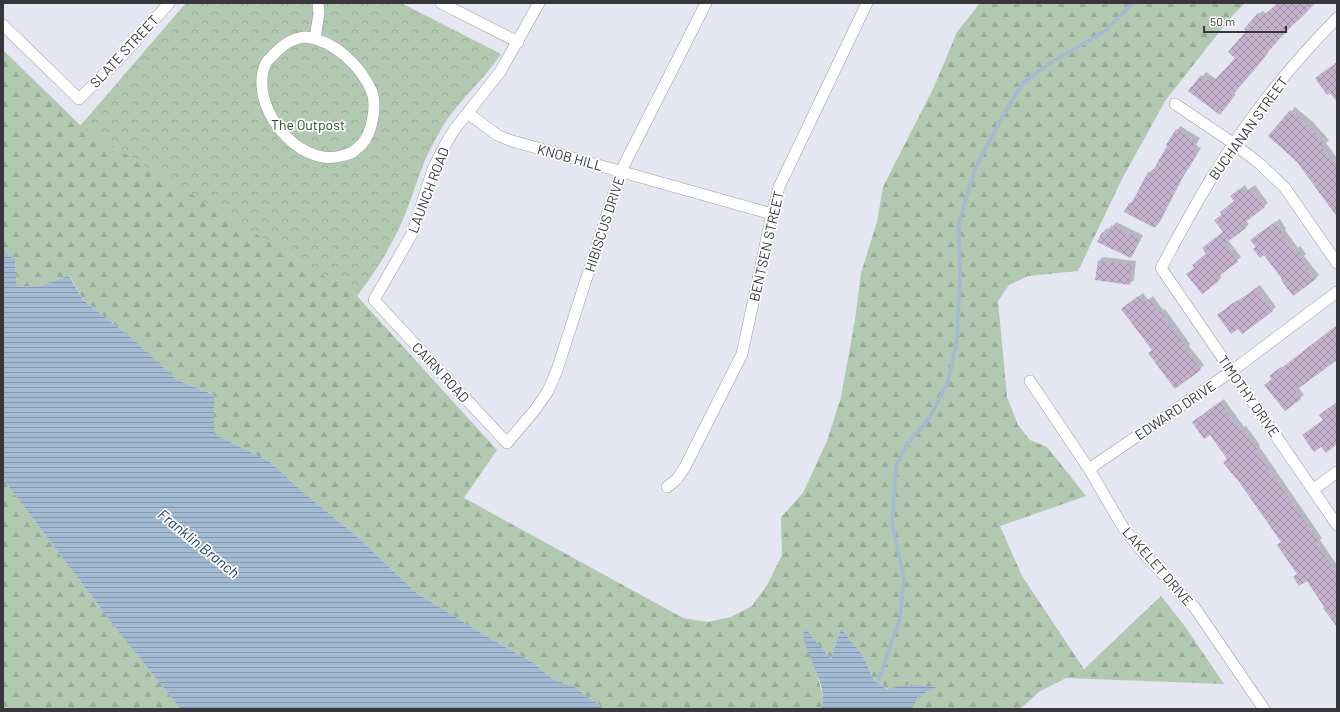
<svg xmlns="http://www.w3.org/2000/svg" width="1340" height="712" viewBox="0 0 1340 712" font-family="Barlow,sans-serif">
  <style>
    .forest { fill: url(#forest-firs) }
    .park { fill: url(#park-crowns) }
    .water { fill: url(#water-rules) }
    .shadow { fill: #0003 }
    .lines { fill: none; stroke-linecap: round; stroke-linejoin: round }
    .stream { stroke: #a3bad3; stroke-width: 3.5 }
    .building { fill: url(#building-cross-hatch) }
    .minor-casing { stroke: #989ba6; stroke-width: 12 }
    .minor { stroke: #fff; stroke-width: 11 }
    .labels { text-anchor: middle; dominant-baseline: central; stroke-width: 3.5; stroke-linejoin: round; paint-order: stroke }
    .street-label { font-size: 14px; fill: #36363b; stroke: #fff }
    .park-label { font-size: 14px; fill: #1f4622; stroke: #fff }
    .water-label { font-size: 15px; font-style: italic; fill: #193b5f; stroke: #fff }
  </style>
  <defs>
    <pattern id="forest-firs" width="22" height="20" patternUnits="userSpaceOnUse"><rect width="22" height="20" fill="#b1c8b1"/><path d="M5 1l3.5 6h-7zM16 11l3.5 6h-7z" fill="#99ac99"/></pattern>
    <pattern id="park-crowns" width="20" height="18" patternUnits="userSpaceOnUse"><rect width="20" height="18" fill="#b1c8b1"/><path d="M2 6a3 3 0 1 1 6 0M12 15a3 3 0 1 1 6 0" fill="none" stroke="#99ac99"/></pattern>
    <pattern id="water-rules" width="6" height="5" patternUnits="userSpaceOnUse"><rect width="6" height="5" fill="#a3bad3"/><path d="M0 2.5h6" fill="none" stroke="#8698ac"/></pattern>
    <pattern id="building-cross-hatch" width="8" height="8" patternUnits="userSpaceOnUse"><rect width="8" height="8" fill="#c5b1cd"/><path d="M0 0l8 8M0 8l8-8" fill="none" stroke="#a191a8"/></pattern>
  </defs>
  <rect width="100%" height="100%" fill="#e4e6f2"/>
  <path class="forest" d="M980,3H1245L1231,17L1165,101L1122,179L1078,271L1028,276L1009,285L998,301L1007,397L1018,425L1030,440L1047,447L1086,496L1000,526L1022,576L1084,669L1161,596L1184,625L1224,684L1066,678L1039,692L1020,709H912L919,696L936,687L911,684L888,689L874,680L863,656L841,628L831,659L822,649L818,677L824,702L821,709H604L573,686L554,680L533,663L476,630L415,592L362,541L297,487L270,462L213,434L214,395L177,380L134,340L83,300L70,276L41,286L17,287L15,259L3,251V50L81,126L357,296L497,450L464,498L683,618L708,622L731,617L752,606L767,585L782,555L781,517L803,493L827,441L841,397L855,320L861,273L877,222L883,187L934,87L957,32Z
    M3,479L124,639L181,709H3Z"/>
  <path class="park" d="M186,3H401L501,54C489,72 474,87 460,103C449,115 440,130 433,144C420,167 414,193 404,217C392,246 376,271 357,296L80,126Z"/>
  <path class="water" d="M3,251L15,259L17,287L41,286L69,276L83,300L134,340L177,380L214,395V434L270,462L297,487L362,541L415,592L476,630L533,663L554,680L573,686L604,709H181L124,639L3,479Z
    M841,628L863,656L874,680L887,689L911,684L937,687L919,696L912,709H821C830,690 807,657 804,638C803,635 804,631 805,629L831,659Z"/>
  <path class="shadow" d="M1279,3H1314L1267,52L1268,53L1234,93L1236,94L1220,114L1190,91L1206,72L1216,79L1236,58L1247,31L1259,14L1262,11L1267,14Z
    M1295,107L1313,122L1329,140L1326,143L1337,158V215L1298,161L1269,135Z
    M1180,126L1200,138L1196,145L1201,148L1182,179L1160,222L1156,226L1126,212L1130,203L1135,200L1149,173L1153,169L1154,170L1168,145L1167,144Z
    M1245,185L1248,190L1255,185L1268,203L1246,220L1249,224L1245,228L1228,240L1241,257L1220,275L1222,277L1218,281L1188,274L1195,267L1193,265L1207,253L1203,248L1224,231L1216,220L1235,201V193Z
    M1280,219L1286,229L1285,230L1298,248L1300,246L1306,254L1304,256L1319,275L1315,279H1283L1265,254L1257,247L1255,236Z
    M1116,222L1143,235L1134,253L1130,257L1098,241L1103,232L1107,228L1110,230Z
    M1103,257L1136,261L1134,280L1130,283L1099,261Z
    M1260,285L1276,307L1242,333L1238,327L1218,315L1237,300L1238,301Z
    M1143,293L1148,300L1153,296L1163,310L1165,309L1190,344L1189,346L1204,365L1200,369L1153,349L1122,309Z
    M1337,326V359L1298,387L1304,395L1300,398L1266,385L1272,378L1270,376L1274,372L1282,366L1283,368Z
    M1224,399L1244,427L1246,426L1260,445L1259,446L1322,538L1320,540L1337,565V625L1307,580L1298,574L1282,542L1228,459L1210,434L1197,419Z"/>
  <g class="lines">
    <path class="stream" d="M877,685L900,618L904,579L892,523L896,466L906,446L930,417L948,382L957,338L960,281L959,221L976,167L1002,117L1022,84L1050,63L1105,31L1133,3"/>
  </g>
  <path class="building" d="M1278,3H1315L1302,17L1294,24H1293L1264,56L1265,57L1231,97L1233,98L1220,115L1188,91L1201,75L1212,83L1235,58L1228,52L1246,31L1244,29L1258,13L1262,17Z
    M1337,62V102L1330,93L1327,95L1315,78Z
    M1290,110L1309,126L1326,145L1323,148L1337,167V217L1297,162L1268,136Z
    M1176,129L1197,143L1193,149L1198,152L1178,184L1156,227H1153L1124,212L1129,203L1131,204L1148,172L1151,174L1167,146L1166,145Z
    M1241,188L1244,193L1251,188L1265,207L1243,224L1246,228L1225,244L1238,262L1216,278L1219,281L1202,294L1186,274L1194,268L1192,265L1206,254L1202,248L1223,232L1214,220L1222,215L1220,212L1234,201L1230,196Z
    M1275,222L1283,233L1282,234L1294,251L1296,249L1303,258L1301,260L1316,279L1293,296L1281,280L1282,279L1264,255L1260,258L1253,249L1256,247L1250,240Z
    M1111,225L1140,239L1131,258L1097,242L1102,232L1107,234Z
    M1098,261L1132,265L1130,285L1095,280Z
    M1256,288L1273,311L1242,334L1238,329L1231,334L1217,315L1233,303L1234,304Z
    M1138,296L1144,303L1149,299L1159,313L1161,312L1187,349L1186,350L1201,370L1175,389L1148,353L1152,350L1121,309Z
    M1337,325V360L1295,391L1301,399L1285,411L1264,385L1272,379L1269,376L1278,369L1279,370Z
    M1220,402L1240,430L1241,429L1257,449L1255,450L1319,542L1316,544L1337,574V627L1323,608L1324,607L1307,581L1299,586L1293,577L1297,574L1277,545L1281,542L1237,479H1236L1223,462L1227,459L1210,435L1204,439L1192,422Z
    M1337,402V444L1326,453L1321,447L1314,452L1302,435L1323,420L1319,415Z"/>
  <g class="lines">
    <g class="minor-casing">
      <path id="minor" d="M441,3L518,42
        M539,3L500,72L454,130L444,147L433,169L413,232L374,300L507,443L535,410L548,391L557,370L621,171L706,3
        M1337,18C1299,57 1263,99 1233,145C1206,184 1184,226 1161,268L1337,525
        M3,25L79,99L123,55L169,3
        M305,37C334,40 361,66 372,92C377,106 372,133 362,144C359,147 356,149 353,152C349,154 345,155 341,156C297,168 247,104 266,63C268,59 272,57 274,54C284,44 291,39 305,37Z
        M315,38L319,13L318,3
        M1175,104L1233,143L1260,164L1285,188L1337,263
        M468,113L497,135L509,140L772,214
        M1030,381L1089,469L1124,529L1147,557L1195,608L1264,709
        M1089,469L1232,371L1337,292
        M667,487L677,479L685,467L742,354L772,214L779,187L867,3
        M1314,489L1337,472"/>
    </g>
    <use href="#minor" class="minor"/>
  </g>
  <g class="labels">
    <g class="street-label">
      <text transform="translate(124 51) rotate(-47)">SLATE STREET</text>
      <text transform="translate(1248 128) rotate(-54)">BUCHANAN STREET</text>
      <text transform="translate(570 157) rotate(15)">KNOB HILL</text>
      <text transform="translate(428 190) rotate(-69)">LAUNCH ROAD</text>
      <text transform="translate(604 224) rotate(-72)">HIBISCUS DRIVE</text>
      <text transform="translate(766 246) rotate(-77)">BENTSEN STREET</text>
      <text transform="translate(441 372) rotate(47)">CAIRN ROAD</text>
      <text transform="translate(1249 396) rotate(55)">TIMOTHY DRIVE</text>
      <text transform="translate(1175 410) rotate(-34)">EDWARD DRIVE</text>
      <text transform="translate(1158 566) rotate(49)">LAKELET DRIVE</text>
    </g>
    <g class="park-label">
      <text x="308" y="124">The Outpost</text>
    </g>
    <g class="water-label">
      <text transform="translate(199 543) rotate(39)">Franklin Branch</text>
    </g>
  </g>
  <rect width="1340" height="712" fill="none" stroke="#36363b" stroke-width="8"/>
  <path d="M1204 26v6h82v-6" fill="none" stroke="#36363b" stroke-width="2"/>
  <text x="1210" y="26" font-size="12" fill="#36363b" stroke="#ffffff" stroke-width="3" paint-order="stroke">50 m</text>
</svg>
